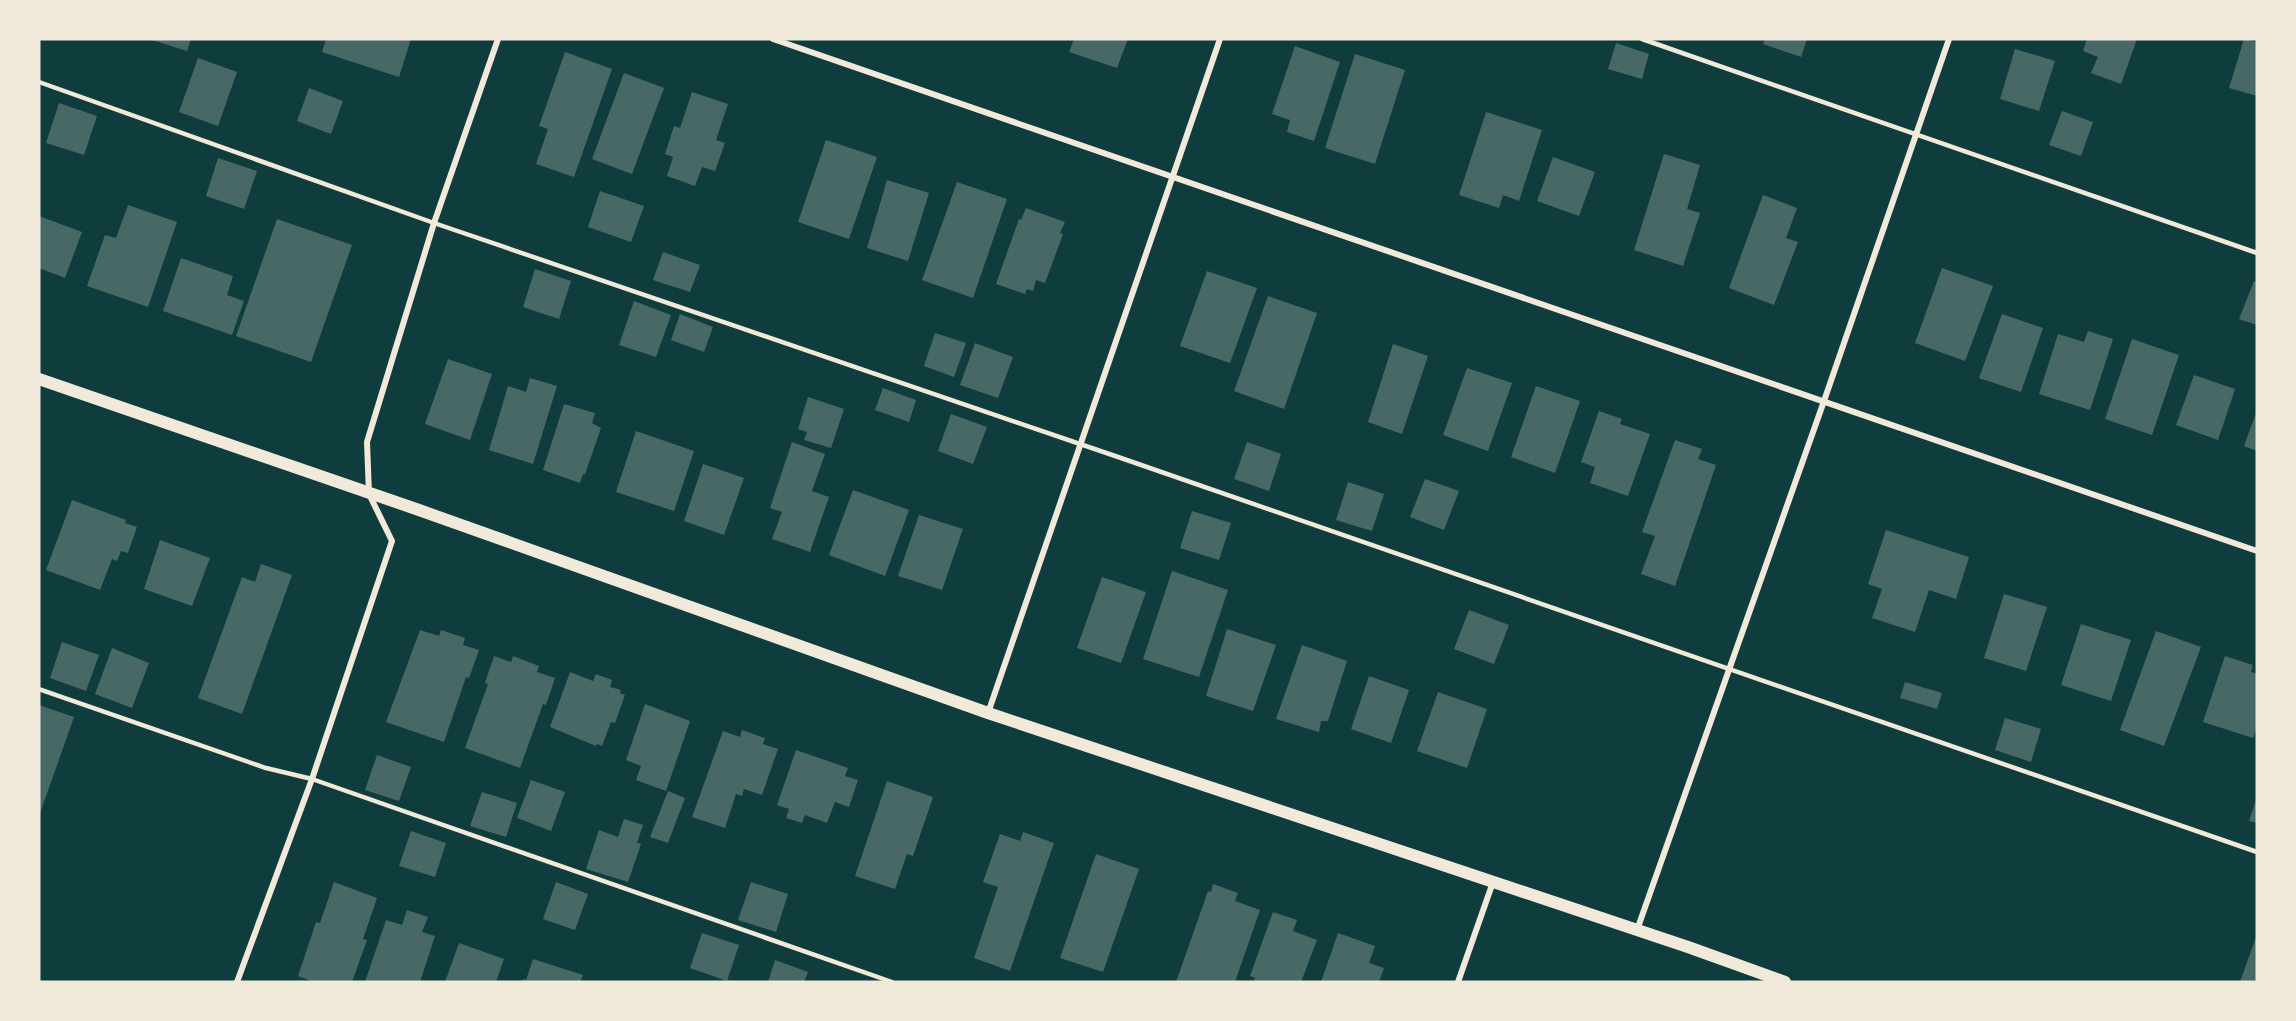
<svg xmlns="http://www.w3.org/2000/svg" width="2296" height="1021" viewBox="0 0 2296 1021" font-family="'Titillium Web',sans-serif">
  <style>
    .building { fill: #486865 }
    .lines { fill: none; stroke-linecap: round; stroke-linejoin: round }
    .service { stroke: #f1e9da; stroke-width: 4.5 }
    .minor { stroke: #f1e9da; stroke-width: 6 }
    .secondary { stroke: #f1e9da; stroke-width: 12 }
  </style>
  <rect width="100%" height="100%" fill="#0f3d3e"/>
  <path class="building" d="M149,39H191L187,51Z
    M326,39H411L399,77L322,52Z
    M1074,39H1128L1117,68L1069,52Z
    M1765,39H1807L1801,57L1763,44Z
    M2087,39H2137L2121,84L2091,73L2098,57L2083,51Z
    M2244,39L2257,42V96L2229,88Z
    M1616,43L1649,54L1642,79L1608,69Z
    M1295,46L1340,62L1314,141L1287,132L1290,120L1272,114Z
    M2015,49L2055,61L2039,111L2000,99Z
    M565,52L612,69L574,177L536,164L548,129L539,126Z
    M1355,54L1405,70L1375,164L1325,148Z
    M198,58L237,72L218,126L179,112Z
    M624,73L664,88L632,174L592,159Z
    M309,88L343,101L331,134L297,121Z
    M692,92L728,104L716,140L725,143L715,171L702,167L695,186L667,176L673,157L665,154L674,126L680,128Z
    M59,103L97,116L84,155L46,143Z
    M2062,111L2093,122L2081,156L2049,145Z
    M1486,112L1542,130L1519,201L1503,195L1499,208L1459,195Z
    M826,140L877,157L849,239L798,222Z
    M1664,154L1700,165L1687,209L1700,213L1683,266L1634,250Z
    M1553,157L1595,172L1579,216L1537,201Z
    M218,158L257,171L244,209L206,196Z
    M887,180L929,193L908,261L867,248Z
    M957,182L1007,199L973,298L922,280Z
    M600,191L644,206L631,242L588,227Z
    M1763,195L1797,208L1786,238L1798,242L1774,305L1729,288Z
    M128,205L177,222L148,307L87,286L105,235L116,238Z
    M1026,208L1065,222L1060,233L1063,234L1045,283L1036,280L1033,291L1027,289L1025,294L996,284L1019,219L1021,220Z
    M39,216L82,232L65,278L39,268Z
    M277,219L352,245L311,362L236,336Z
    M663,252L700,265L690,292L653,280Z
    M181,258L233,276L227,295L244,301L232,335L163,311Z
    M1942,268L1993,286L1965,361L1915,343Z
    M535,269L571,281L559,319L523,307Z
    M1207,271L1257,288L1230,363L1180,346Z
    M2254,281L2257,282V325L2239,319Z
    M1268,296L1317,313L1284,409L1234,391Z
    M634,301L671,315L656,357L619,345Z
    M680,314L713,327L704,352L671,340Z
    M2002,314L2043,328L2021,392L1979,378Z
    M2088,331L2113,339L2090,410L2039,394L2058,334L2084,342Z
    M935,333L966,343L954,377L924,366Z
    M2132,339L2179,355L2152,435L2105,419Z
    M975,343L1013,357L998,398L960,385Z
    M1393,344L1428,356L1402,434L1368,422Z
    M448,359L492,374L470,440L425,424Z
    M1467,368L1512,383L1488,451L1443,435Z
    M2194,375L2235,389L2218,440L2176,425Z
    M530,378L557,386L533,464L489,450L508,386L526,392Z
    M1536,386L1580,401L1555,473L1511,457Z
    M883,388L916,400L909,422L875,410Z
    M808,397L844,409L831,448L804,440L807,432L798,429Z
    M564,404L595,413L592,423L601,428L585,474H583L580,483L543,470Z
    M2257,410V451L2244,446Z
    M1599,411L1622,419L1620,424L1650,434L1628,496L1590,483L1595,467L1581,462Z
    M951,414L987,427L973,464L938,451Z
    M636,431L694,451L674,511L616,492Z
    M1675,440L1702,449L1698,459L1716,465L1675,586L1641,574L1655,536L1642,532Z
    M792,442L825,454L812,491L829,497L810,552L772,539L782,512L770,508Z
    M1247,442L1281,454L1269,491L1234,479Z
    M703,464L744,478L724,535L684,521Z
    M1425,479L1459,491L1444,530L1410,517Z
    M1348,482L1384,494L1372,531L1336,520Z
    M853,490L909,510L885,576L829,555Z
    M72,500L126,520L125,523L137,527L128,553L121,551L117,561L112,559L100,590L46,570Z
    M1192,511L1231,523L1219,560L1180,548Z
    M919,515L963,529L942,590L898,576Z
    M1886,530L1969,557L1956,599L1929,590L1915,632L1872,618L1882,589L1868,584Z
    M160,540L210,558L192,606L144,589Z
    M261,564L292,575L242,714L198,698L242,577L255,582Z
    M1172,571L1228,590L1199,677L1143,659Z
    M1102,577L1146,592L1121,663L1077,648Z
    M2004,594L2047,607L2026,671L1984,658Z
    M1469,610L1509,625L1494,664L1454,649Z
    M2081,624L2131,640L2111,701L2061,685Z
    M1227,629L1276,645L1253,711L1206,696Z
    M420,630L439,636L441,630L465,638L463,645L479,650L469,678L466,677L444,742L386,722Z
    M2156,631L2201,647L2164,746L2120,730Z
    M62,642L99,655L86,691L50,678Z
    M1302,645L1347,661L1328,721H1321L1319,732L1276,719Z
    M112,648L149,663L132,708L95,694Z
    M494,656L511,662L513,656L539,666L537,672L555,678L546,705L543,704L520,768L465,748L488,684L485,683Z
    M2225,656L2253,665L2251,672L2257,674V727L2253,738L2203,722Z
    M570,672L593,681L596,674L612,680L610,687L621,690L620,693L625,695L615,723L611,722L602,746L597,744L596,746L550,727Z
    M1369,676L1409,690L1391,743L1351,729Z
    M1905,682L1942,693L1937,709L1900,698Z
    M1438,692L1487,709L1467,768L1417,751Z
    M645,704L690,721L666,791L636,780L641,766L626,760Z
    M39,705L74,717L39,816Z
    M2005,718L2041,729L2031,762L1995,750Z
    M742,730L765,738L763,744L778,749L762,795L744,789L742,796L736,794L725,828L692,817L723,731L740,737Z
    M796,750L848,768L845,776L858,780L849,807L835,802L827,823L805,815L802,823L786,818L789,809L777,805Z
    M377,755L411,767L399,801L365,790Z
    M531,780L565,792L551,831L517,818Z
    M887,781L933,797L913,856L907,854L895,889L855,876Z
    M668,791L685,798L668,843L650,837Z
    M482,792L517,803L506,837L470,826Z
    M2257,797V823L2249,821Z
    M624,819L643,825L637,843L641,844L628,882L586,869L599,830L618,837Z
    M411,831L446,843L435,877L399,866Z
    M1023,832L1054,843L1010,971L974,958L998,887L983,882L1000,834L1020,841Z
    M1096,854L1139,869L1103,972L1060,958Z
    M334,882L377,898L363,939L367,940L352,982H314L298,976L316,922L320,923Z
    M556,882L588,894L575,930L543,919Z
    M751,882L788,894L776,932L738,920Z
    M1213,884L1238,893L1235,901L1260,910L1235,982H1176L1208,891L1211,892Z
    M407,910L428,917L422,932L435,936L420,982H365L386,920L402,925Z
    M1273,912L1297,920L1293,931L1317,940L1301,982H1253L1255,978L1250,976Z
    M702,933L739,945L727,981L690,968Z
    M1338,933L1375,946L1369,963L1384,968L1379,982H1321Z
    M2257,935V982H2240L2257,934Z
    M459,943L504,959L496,982H445Z
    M533,959L583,975L580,982H522L523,979L526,980Z
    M775,960L808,972L804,982H768Z"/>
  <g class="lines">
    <path class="service" d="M1642,39L2257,253
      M39,82L434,223L1121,458L2257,852
      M39,689L266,768L312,779L892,982"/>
    <path class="minor" d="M773,39L2257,551
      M988,713L1220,39
      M1637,930L1824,401L1949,39
      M237,982L312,779L392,541L369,494L367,442L434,223L498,39
      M1458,982L1493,882"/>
    <path class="secondary" d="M39,379L419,510L988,713L1688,947L1785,982"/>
  </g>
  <rect width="2296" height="1021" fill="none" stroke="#f1e9da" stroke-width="81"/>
</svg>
